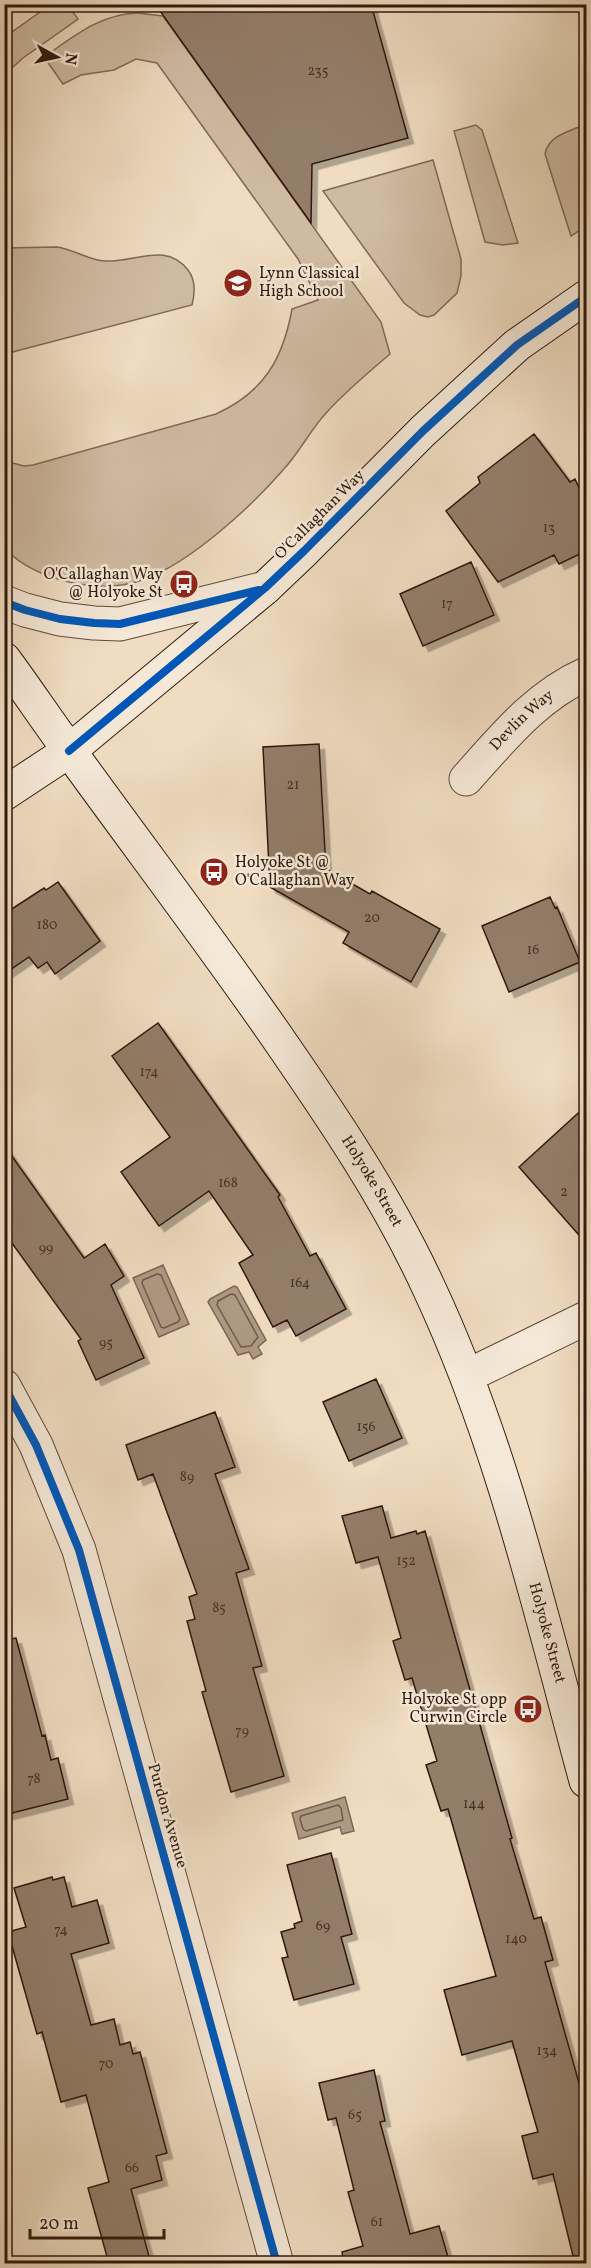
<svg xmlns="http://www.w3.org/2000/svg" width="591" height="2268" viewBox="0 0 591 2268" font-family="Vollkorn,serif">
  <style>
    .green { fill: #cfbba2; stroke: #806a58; stroke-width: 1.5 }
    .water { fill: #ae9a84; stroke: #7c6654; stroke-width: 1.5 }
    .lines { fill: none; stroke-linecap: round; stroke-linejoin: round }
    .shore { stroke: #6f5a48; stroke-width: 1.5 }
    .building { fill: #937e6b; stroke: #30190d; stroke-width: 1.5; filter: url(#shadow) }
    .street-casing { stroke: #604a3a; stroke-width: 35 }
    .secondary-casing { stroke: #30190d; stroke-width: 35 }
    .street { stroke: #f5e8d7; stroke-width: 33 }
    .secondary { stroke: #f5e8d7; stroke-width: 33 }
    .cycleway-casing { stroke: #f5e8d7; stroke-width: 11 }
    .cycleway { stroke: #0057b8; stroke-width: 8 }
    .labels { text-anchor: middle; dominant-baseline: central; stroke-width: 5; stroke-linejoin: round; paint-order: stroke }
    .number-label { font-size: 14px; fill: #493224 }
    .poi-label { font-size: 16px; fill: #30190d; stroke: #f5e8d7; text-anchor: start }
    .street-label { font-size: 16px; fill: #30190d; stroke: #f5e8d7 }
  </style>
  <defs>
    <filter id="shadow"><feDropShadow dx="5.5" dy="5.5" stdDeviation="0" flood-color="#0004"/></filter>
  </defs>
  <rect width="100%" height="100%" fill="#efdcc1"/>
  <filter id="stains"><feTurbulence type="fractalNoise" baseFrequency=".00333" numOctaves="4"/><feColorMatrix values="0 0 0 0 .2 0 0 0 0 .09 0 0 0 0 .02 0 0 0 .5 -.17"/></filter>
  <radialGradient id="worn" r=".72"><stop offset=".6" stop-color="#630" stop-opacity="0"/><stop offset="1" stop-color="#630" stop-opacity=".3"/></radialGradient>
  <path class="green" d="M50,5H68L78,19L23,58L5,74V37Z
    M137,13L163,16L381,322L390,354C369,372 346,391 327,412C310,430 300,452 283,470C251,507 191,562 145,579C101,596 37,581 5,549V461L24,466L33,465L216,414C264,392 283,359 292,309L318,300L298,259L157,63L136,59L114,70L81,75L63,84L44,57C73,37 100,14 137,13Z
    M586,124V226L571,236L545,154C548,135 571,131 586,124Z
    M476,125L482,130L518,243L503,245L485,242L454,131Z
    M433,160L461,259V276L457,293L434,315L428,317L420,315L404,303L323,191Z
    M57,247C73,249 88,260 105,261C134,263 166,241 188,270C196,280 195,293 192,305L5,354V248Z"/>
  <path class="water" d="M163,1265L189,1324L159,1337L133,1278Z
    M234,1286L237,1287L266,1340L258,1347L262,1354L253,1359L249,1352L238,1355L208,1302L210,1299Z
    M345,1797L354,1831L342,1834L340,1827L299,1839L292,1813Z"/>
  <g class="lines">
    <path class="shore" d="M157,1274L161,1275L180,1319L178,1322L164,1328L161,1327L142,1283L143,1280Z
      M231,1294L235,1295L258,1337L251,1346L241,1347L217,1305L218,1301Z
      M338,1805L341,1808L343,1820L306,1831L303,1829L300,1819L301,1816Z"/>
  </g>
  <path class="building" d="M155,4H371L408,138L312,164L311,223Z
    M534,434L570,482L575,479L586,503V551L559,564L554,555L498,582L446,511L480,483L478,477Z
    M471,562L494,615L423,646L400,594Z
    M319,744L326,869L370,894L372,891L440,929L411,982L343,943L349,932L270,887L263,747Z
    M58,882L100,941L55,974L47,962L38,968L29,957L4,974V914L44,888L46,890Z
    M550,897L555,908L557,907L580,962L509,992L482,926Z
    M158,1023L280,1195L278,1197L310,1256L316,1253L346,1309L296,1336L287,1320L273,1327L239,1263L253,1255L209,1191L159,1226L121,1172L170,1137L112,1056Z
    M586,1106V1243L519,1167Z
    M4,1145L84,1258L105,1244L124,1276L111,1285L144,1358L96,1380L78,1341L81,1339L4,1232Z
    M376,1379L402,1438L349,1461L323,1402Z
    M215,1412L235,1467L215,1474L249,1569L236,1573L262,1666L253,1668L284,1776L231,1792L202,1692L206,1691L187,1621L195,1619L189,1597L197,1594L153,1474L138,1480L126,1445Z
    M382,1506L391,1538L416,1531L417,1534L425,1531L512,1838L510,1839L534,1919L541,1917L553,1960L545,1962L586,2108V2255L573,2256L553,2174L533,2179L522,2136L538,2132L512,2041L462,2055L444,1990L496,1976L448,1809L441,1811L426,1765L437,1761L412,1678L405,1680L393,1641L401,1638L378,1557L356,1563L342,1516Z
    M16,1638L42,1736L45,1735L51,1760L58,1758L68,1799L4,1815V1640Z
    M331,1853L352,1934L341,1937L354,1984L294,2000L282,1958L288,1957L281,1932L295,1928L294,1924L302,1921L287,1865Z
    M52,1877L53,1880L64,1877L72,1907L97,1900L109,1943L71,1954L91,2025L114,2019L120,2045L130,2042L133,2054L140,2052L167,2153L156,2156L162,2180L131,2189L151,2264H109L88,2188L109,2182L86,2095L61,2102L42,2032L37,2034L8,1932L26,1927L14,1888Z
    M374,2070L385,2121L380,2122L410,2234L439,2226L450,2264H344L342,2252L363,2246L348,2192L354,2190L336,2118L328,2120L319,2083Z"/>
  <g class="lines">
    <g class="street-casing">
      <g id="street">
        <path d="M4,602L25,610L60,619L94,623L120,624L265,588"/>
        <path id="s1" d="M466,779C502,739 536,696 586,674"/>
        <path d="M467,1376L586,1318"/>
        <path d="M4,1386L36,1445L79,1550L277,2264"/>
      </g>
    </g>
    <g class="secondary-casing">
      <g id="secondary">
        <path id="s2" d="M4,659C27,690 48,722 71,753C139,847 209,939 275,1034C331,1115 387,1197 428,1286C502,1443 541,1615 586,1781"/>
        <path d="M4,794L69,751L265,588L304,551L423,431L517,345L586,297"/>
      </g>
    </g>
    <use href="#street" class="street"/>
    <use href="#secondary" class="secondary"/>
    <g class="cycleway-casing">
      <path id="cycleway" d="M4,602L25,610L60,619L94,623L120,624L259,590
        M69,751L265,588L304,551L423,431L517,345L586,297
        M4,1386L36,1445L79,1550L277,2264"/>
    </g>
    <use href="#cycleway" class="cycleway"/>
  </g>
  <defs>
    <g id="school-disc" transform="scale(1.5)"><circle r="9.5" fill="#8f2418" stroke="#f5e8d7"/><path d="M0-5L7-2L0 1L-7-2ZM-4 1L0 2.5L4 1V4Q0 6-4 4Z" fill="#fff"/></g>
    <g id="bus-disc" transform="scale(1.5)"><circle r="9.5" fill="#8f2418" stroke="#f5e8d7"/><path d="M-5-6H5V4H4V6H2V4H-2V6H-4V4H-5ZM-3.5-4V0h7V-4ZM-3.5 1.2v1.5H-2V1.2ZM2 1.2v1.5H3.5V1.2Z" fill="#fff"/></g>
  </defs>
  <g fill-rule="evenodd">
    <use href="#school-disc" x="238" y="283"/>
    <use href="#bus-disc" x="184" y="584"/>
    <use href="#bus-disc" x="214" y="872"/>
    <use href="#bus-disc" x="528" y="1709"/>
  </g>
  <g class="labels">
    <g class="number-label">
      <text x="318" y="71">235</text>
      <text x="549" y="528">13</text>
      <text x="447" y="604">17</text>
      <text x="293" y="785">21</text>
      <text x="372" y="918">20</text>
      <text x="47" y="925">180</text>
      <text x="533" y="950">16</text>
      <text x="149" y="1072">174</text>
      <text x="228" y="1183">168</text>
      <text x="564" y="1192">2</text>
      <text x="46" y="1248">99</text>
      <text x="300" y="1283">164</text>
      <text x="106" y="1343">95</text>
      <text x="366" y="1427">156</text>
      <text x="187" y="1477">89</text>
      <text x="406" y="1561">152</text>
      <text x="219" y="1608">85</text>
      <text x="242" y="1731">79</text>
      <text x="34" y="1779">78</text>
      <text x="474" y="1804">144</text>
      <text x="323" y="1926">69</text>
      <text x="61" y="1930">74</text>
      <text x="516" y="1939">140</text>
      <text x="547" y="2051">134</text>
      <text x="106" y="2064">70</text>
      <text x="355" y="2115">65</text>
      <text x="132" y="2168">66</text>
      <text x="377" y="2222">61</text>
    </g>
    <g class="poi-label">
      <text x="259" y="274">Lynn Classical<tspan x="259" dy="18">High School</tspan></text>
      <text x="163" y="575" text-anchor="end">O'Callaghan Way<tspan x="163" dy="18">@ Holyoke St</tspan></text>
      <text x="235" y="863">Holyoke St @<tspan x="235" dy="18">O'Callaghan Way</tspan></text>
      <text x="507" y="1700" text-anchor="end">Holyoke St opp<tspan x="507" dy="18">Curwin Circle</tspan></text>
    </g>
    <g class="street-label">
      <text transform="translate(320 515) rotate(-45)">O'Callaghan Way</text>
      <text stroke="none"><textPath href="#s1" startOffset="81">Devlin Way</textPath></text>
      <text stroke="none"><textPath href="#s2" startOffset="639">Holyoke Street</textPath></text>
      <text stroke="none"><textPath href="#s2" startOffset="1125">Holyoke Street</textPath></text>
      <text transform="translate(167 1816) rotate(74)">Purdon Avenue</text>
    </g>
  </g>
  <rect width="591" height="2268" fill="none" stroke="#efdcc1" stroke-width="24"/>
  <rect x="6" y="6" width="579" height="2256" fill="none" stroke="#30190d" stroke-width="3"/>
  <rect x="12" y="12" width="567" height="2244" fill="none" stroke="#30190d" stroke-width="1.5"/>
  <g transform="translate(57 57) rotate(98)" stroke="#f5e8d7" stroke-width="4.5" paint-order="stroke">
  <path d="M0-4.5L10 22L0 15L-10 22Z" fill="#30190d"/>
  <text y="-9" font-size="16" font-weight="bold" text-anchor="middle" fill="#30190d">N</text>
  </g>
  <path d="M30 2229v9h134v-9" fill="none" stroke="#30190d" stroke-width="3"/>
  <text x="39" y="2229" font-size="18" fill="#30190d" stroke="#f5e8d7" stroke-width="4.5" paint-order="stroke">20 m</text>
  <rect width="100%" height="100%" filter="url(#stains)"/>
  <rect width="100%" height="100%" fill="url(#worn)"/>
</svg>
